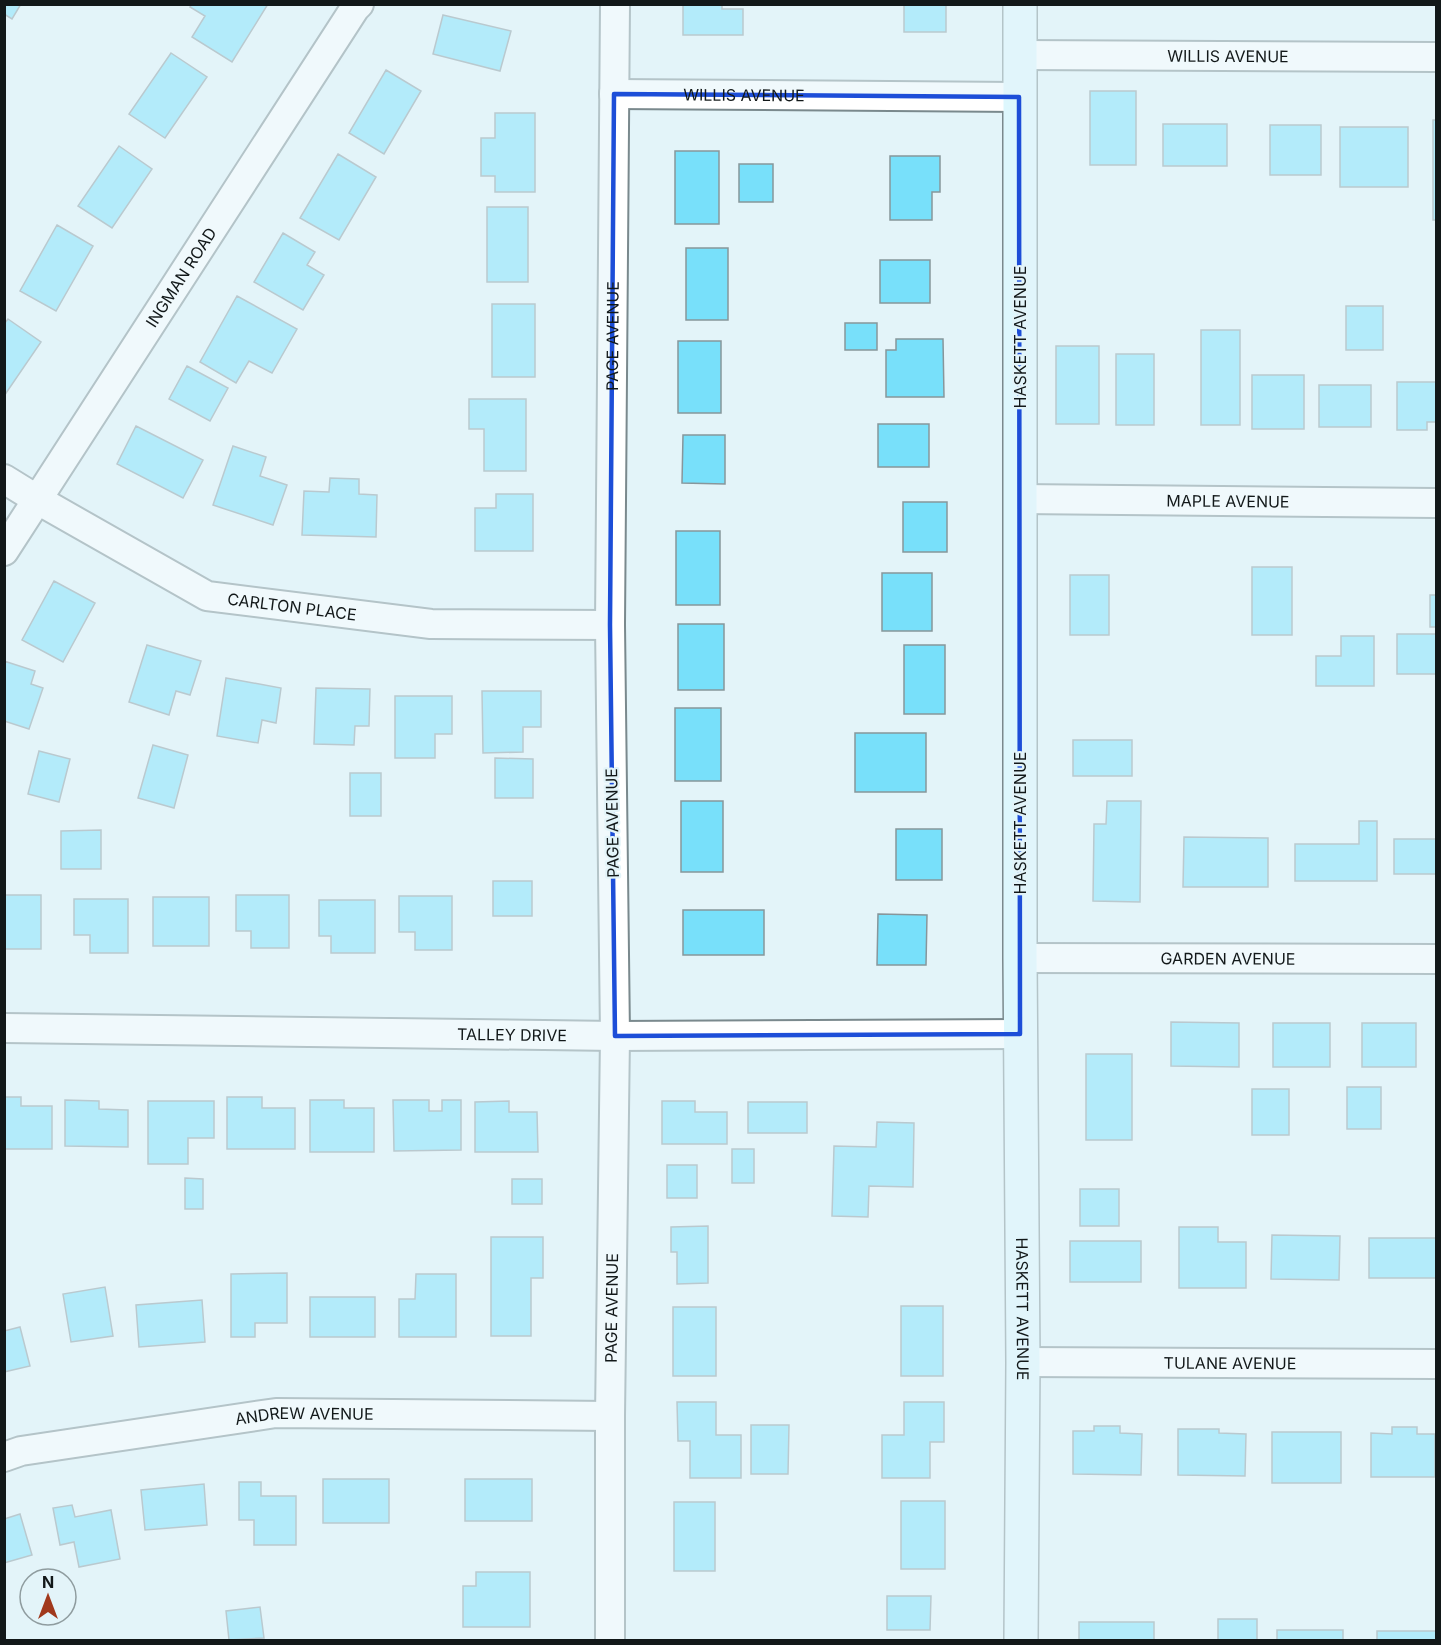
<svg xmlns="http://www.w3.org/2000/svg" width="1441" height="1645" font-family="Inter,sans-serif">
  <rect width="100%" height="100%" fill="#e3f4f9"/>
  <path fill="#78e0fa" stroke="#87969b" stroke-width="1.5" d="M4 4H21L12 19 4 14Z
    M192 4H268L232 62 192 37 205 16 190 7Z
    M683 4H722V9H743V35H683Z
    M904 4H946V32H904Z
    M443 15 511 31 500 71 433 54Z
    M171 53 207 77 165 138 129 114Z
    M386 70 421 91 384 154 349 133Z
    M1090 91H1136V165H1090Z
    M495 113H535V192H495V176H481V138H495Z
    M1433 120H1436V220H1433Z
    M1163 124H1227V166H1163Z
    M1270 125H1321V175H1270Z
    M1340 127H1408V187H1340Z
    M119 146 152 169 112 228 78 206Z
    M675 151H719V224H675Z
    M338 154 376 177 339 240 300 218Z
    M890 156H940V192H932V220H890Z
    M739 164H773V202H739Z
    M487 207H528V282H487Z
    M57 225 93 246 56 311 20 291Z
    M283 233 315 252 307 265 324 275 303 310 254 282Z
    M686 248H728V320H686Z
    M880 260H930V303H880Z
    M237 296 297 329 272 373 249 361 236 383 200 362Z
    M492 304H535V377H492Z
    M1346 306H1383V350H1346Z
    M8 319 41 342 4 396V324Z
    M845 323H877V350H845Z
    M1201 330H1240V425H1201Z
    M896 339H943L944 397H886V350H896Z
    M678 341H721V413H678Z
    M1056 346H1099V424H1056Z
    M1116 354H1154V425H1116Z
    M187 366 228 388 210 421 169 399Z
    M1252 375H1304V429H1252Z
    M1397 382H1436V422H1427V430H1397Z
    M1319 385H1371V427H1319Z
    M469 399H526V471H484V429H469Z
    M878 424H929V467H878Z
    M136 426 203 460 183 498 117 464Z
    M683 435H725V484L682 483Z
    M233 446 266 457 260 476 287 485 273 525 213 505Z
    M330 478 359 479V494L377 495 376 537 302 535 304 491 329 492Z
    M496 494H533V551H475V508H496Z
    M903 502H947V552H903Z
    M676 531H720V605H676Z
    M1252 567H1292V635H1252Z
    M882 573H932V631H882Z
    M1070 575H1109V635H1070Z
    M54 581 95 603 63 662 22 640Z
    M1430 595H1436V627H1430Z
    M678 624H724V690H678Z
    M1397 634H1436V674H1397Z
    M1341 636H1374V686H1316V656H1341Z
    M147 645 201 661 190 695 176 691 169 715 129 702Z
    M904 645H945V714H904Z
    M4 661 35 671 31 684 43 688 29 729 4 721Z
    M226 678 281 688 276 723 262 720 258 743 217 736Z
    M316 688 370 689 369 726H355L354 745 314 744Z
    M482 691H541V727H523V752L483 753Z
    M395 696H452V734H435V758H395Z
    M675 708H721V781H675Z
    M855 733H926V792H855Z
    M1073 740H1132V776H1073Z
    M153 745 188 755 174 808 138 798Z
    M39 751 70 759 59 802 28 794Z
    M495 758 533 759V798H495Z
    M350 773H381V816H350Z
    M681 801H723V872H681Z
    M1107 801H1141L1140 902 1093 901 1094 824H1106Z
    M1359 821H1377V881H1295V844H1359Z
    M896 829H942V880H896Z
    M101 830V869H61V831Z
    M1184 837 1268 838V887H1183Z
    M1394 839H1436V874H1394Z
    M493 881H532V916H493Z
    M4 895H41V949H4Z
    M236 895H289V948H251V931H236Z
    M399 896H452V950H415V932H399Z
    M153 897H209V946H153Z
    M74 899H128V953H90V935H74Z
    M319 900H375V953H331V936H319Z
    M683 910H764V955H683Z
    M878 914 927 915 926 965H877Z
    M1171 1022 1239 1023V1067L1171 1066Z
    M1273 1023H1330V1067H1273Z
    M1362 1023H1416V1067H1362Z
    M1086 1054H1132V1140H1086Z
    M1347 1087H1381V1129H1347Z
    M1252 1089H1289V1135H1252Z
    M4 1097H21V1106H52V1149H4Z
    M227 1097H262V1108H295V1149H227Z
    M65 1100 99 1101V1109L128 1110V1147L65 1146Z
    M310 1100H344V1108H374V1152H310Z
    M393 1100H429V1111H442V1100H461V1150L394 1151Z
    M148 1101H214V1138H188V1164H148Z
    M509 1101V1112H537L538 1152H475V1102Z
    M662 1101H695V1112H727V1144H662Z
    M748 1102H807V1133H748Z
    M877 1122 914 1123 913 1187 869 1186 868 1217 832 1216 834 1146 876 1147Z
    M732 1149H754V1183H732Z
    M667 1165H697V1198H667Z
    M185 1178 203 1179V1209H185Z
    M512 1179H542V1204H512Z
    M1080 1189H1119V1226H1080Z
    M708 1226V1283L677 1284V1252H671V1227Z
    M1179 1227H1218V1242H1246V1288H1179Z
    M1272 1235 1340 1236 1339 1280 1271 1279Z
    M491 1237H543V1278H531V1336H491Z
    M1369 1238H1436V1278H1369Z
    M1070 1241H1141V1282H1070Z
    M287 1273V1323H255V1337H231V1274Z
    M416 1274H456V1337H399V1299H415Z
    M105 1287 113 1336 71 1342 63 1294Z
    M310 1297H375V1337H310Z
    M202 1300 205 1342 139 1347 136 1305Z
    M901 1306H943V1376H901Z
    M673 1307H716V1376H673Z
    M20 1327 30 1366 4 1372V1331Z
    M677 1402H716V1435H741V1478H690V1441H678Z
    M904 1402H944V1442H930V1478H882V1435H904Z
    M751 1425H789L788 1474H751Z
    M1094 1426H1120V1433L1142 1434 1141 1475 1073 1474V1431H1094Z
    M1392 1427H1417V1434H1435V1477H1371V1433L1392 1434Z
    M1178 1429H1219V1433L1246 1434 1245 1476 1178 1475Z
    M1272 1432H1341V1483H1272Z
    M323 1479H389V1523H323Z
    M465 1479H532V1521H465Z
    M239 1482H261V1496H296V1545H254V1520H239Z
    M204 1484 207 1525 145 1530 141 1490Z
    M901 1501H945V1569H901Z
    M674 1502H715V1571H674Z
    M72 1505 75 1517 111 1510 120 1559 79 1567 74 1542 60 1545 53 1508Z
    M20 1514 32 1555 4 1563V1519Z
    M476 1572H530V1627H463V1586H476Z
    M887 1596H931L930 1630H887Z
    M260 1607 264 1638 229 1640 226 1611Z
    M1218 1619H1257V1640H1218Z
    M1079 1622H1154V1640H1079Z
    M1277 1630H1343V1640H1277Z
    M1377 1631H1436V1640H1377Z"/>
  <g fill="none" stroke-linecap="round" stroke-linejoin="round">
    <defs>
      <g id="street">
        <path id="s1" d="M1020 55 1436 57"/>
        <path id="s2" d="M614 94 1019 97"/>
        <path id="s3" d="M4 479 38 500 207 596 431 624 610 625"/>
        <path id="s4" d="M1020 499 1436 503"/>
        <path id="s5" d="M4 551 355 8 359 4"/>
        <path id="s6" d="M1020 958 1436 959"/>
        <path id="s7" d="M4 1028 615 1036 1020 1034"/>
        <path id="s8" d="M1023 1362 1436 1364"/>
        <path id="s9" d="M4 1457 21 1451 276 1413 610 1416"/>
        <path id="s10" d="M610 1640V1416L615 1036 610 625 615 4"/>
      </g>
      <g id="secondary">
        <path id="s11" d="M1020 4V958L1023 1362 1021 1640"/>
      </g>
    </defs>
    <use href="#street" stroke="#7a898d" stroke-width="32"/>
    <use href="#secondary" stroke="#7a898d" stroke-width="36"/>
    <use href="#street" stroke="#fff" stroke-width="28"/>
    <use href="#secondary" stroke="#ddf7fd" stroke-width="33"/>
  </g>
  <path d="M0 0H1441V1645H0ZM614 94 1019 97 1020 1034 615 1036 610 625Z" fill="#e3f4f9" fill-opacity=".55" fill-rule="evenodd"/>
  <path fill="none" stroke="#1d4ed8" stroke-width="4.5" stroke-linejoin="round" d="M614 94 1019 97 1020 1034 615 1036 610 625Z"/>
  <g text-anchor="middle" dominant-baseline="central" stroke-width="4.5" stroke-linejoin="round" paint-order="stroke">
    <g font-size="16" fill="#121819" stroke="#e3f4f9">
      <text stroke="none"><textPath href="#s1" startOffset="208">WILLIS AVENUE</textPath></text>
      <text stroke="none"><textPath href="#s2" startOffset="130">WILLIS AVENUE</textPath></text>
      <text stroke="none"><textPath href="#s5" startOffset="326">INGMAN ROAD</textPath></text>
      <text stroke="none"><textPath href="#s10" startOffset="1304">PAGE AVENUE</textPath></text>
      <text transform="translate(1020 337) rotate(-90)">HASKETT AVENUE</text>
      <text stroke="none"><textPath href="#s4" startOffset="208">MAPLE AVENUE</textPath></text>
      <text stroke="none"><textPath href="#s3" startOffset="320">CARLTON PLACE</textPath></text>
      <text transform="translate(612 823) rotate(-91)">PAGE AVENUE</text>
      <text transform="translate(1020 823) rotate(-90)">HASKETT AVENUE</text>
      <text stroke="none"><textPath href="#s6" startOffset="208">GARDEN AVENUE</textPath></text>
      <text stroke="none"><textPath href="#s7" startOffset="508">TALLEY DRIVE</textPath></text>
      <text stroke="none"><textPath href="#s10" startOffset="332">PAGE AVENUE</textPath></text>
      <text stroke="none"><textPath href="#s11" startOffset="1305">HASKETT AVENUE</textPath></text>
      <text stroke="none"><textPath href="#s8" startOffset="207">TULANE AVENUE</textPath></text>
      <text stroke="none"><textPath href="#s9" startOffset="304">ANDREW AVENUE</textPath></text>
    </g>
  </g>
  <rect width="1441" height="1645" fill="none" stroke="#121819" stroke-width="12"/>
  <g transform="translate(48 1597)"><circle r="28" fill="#e3f4f9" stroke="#8f9c9f" stroke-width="1.5"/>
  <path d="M0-4.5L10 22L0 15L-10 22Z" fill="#a1391c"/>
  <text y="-9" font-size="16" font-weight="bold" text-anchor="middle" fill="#121819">N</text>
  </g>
</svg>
